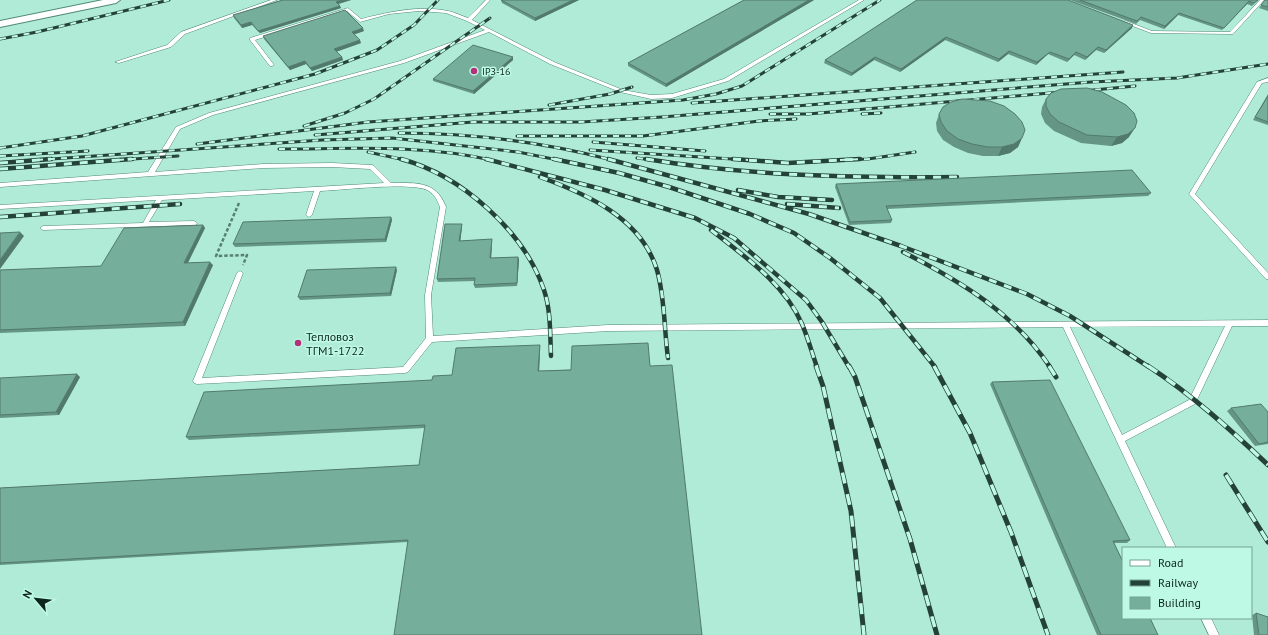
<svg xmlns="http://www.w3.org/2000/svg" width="1268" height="635" font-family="'PT Sans',sans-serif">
  <rect width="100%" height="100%" fill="#b0ebd7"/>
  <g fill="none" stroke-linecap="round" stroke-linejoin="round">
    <defs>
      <path id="service" d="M271 0H277L185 34 171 47 119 63 115 62 167 45 181 32Z
        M486 0H490L472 20 554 62 623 90 651 95 672 94 724 79 859 0H864L728 81 672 98 651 99 620 92 550 64 489 32 404 63 213 115 180 129 155 172 263 164 332 163 372 165 374 166 391 183C415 183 436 180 446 207L431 295 433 336 608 325 1268 320V326H1232L1195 404 1125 441 1176 548H1167L1063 327 608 331 432 342 408 372 405 373 197 384 194 383 193 381 237 273 240 271 243 273 202 378 403 367 426 338 425 295 440 207C437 200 435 194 427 190 410 182 342 190 320 191L312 215 309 217 306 215 314 191 162 200 149 222 194 221 197 223 196 225 43 230 40 228 43 226 143 223 156 200 0 209V205L384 183 370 169 332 167 263 168 0 187V183L148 172 176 127 209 113 400 61 485 30 467 21 446 13 419 11 389 14 360 22 347 11 255 40 274 65 272 66H270L250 40V38L348 8 361 19C389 12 419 5 448 11 454 12 462 16 468 18ZM1225 326 1189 400 1122 435 1070 327Z
        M1260 0H1264L1233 34H1231L1151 33 1122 22 1126 21 1152 31 1230 32Z
        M1268 78V82L1262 83 1195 194 1268 273V279H1266L1189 194 1257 82Z
        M1201 618H1211L1219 635H1209Z"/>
      <path id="minor" d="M103 0H120L116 3 0 27V21Z"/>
    </defs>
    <use href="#service" stroke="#518977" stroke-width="1"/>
    <use href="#minor" stroke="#518977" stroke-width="2"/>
    <path stroke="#588072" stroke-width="2.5" stroke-dasharray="3.5 2" stroke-linecap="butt" d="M239 203 216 256 247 255 243 265"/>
    <use href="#service" fill="#fff" fill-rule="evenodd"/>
    <use href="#minor" fill="#fff" fill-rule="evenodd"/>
    <defs>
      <path id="rail-far2" d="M0 39 37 32 169 0
        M1083 91 1135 86
        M692 103 1123 72
        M549 105 610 94 632 87
        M770 114H808L1061 92
        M862 114 881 113
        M304 126 345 113 374 99 490 18
        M399 133C470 133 543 142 612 160
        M315 135 473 122H581L662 117 1091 82 1177 78 1268 64
        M517 136H643L759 121 796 119
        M593 142 705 151
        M197 144 368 122 683 100 716 94 742 86 880 0
        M0 148 82 136 315 74 377 50 414 25 438 0
        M279 149C350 149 421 144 491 160
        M590 150 748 160
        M368 152 405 160
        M0 156 88 151
        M637 158 652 160
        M37 160 322 140 392 138 518 152 558 160
        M118 160 178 156
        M840 160 868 159 915 152"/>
      <path id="rail-far1" d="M401 159C461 175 524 231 544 290 551 311 550 334 551 356
        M486 159 605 190 695 218 734 238 806 300 822 322 849 367
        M554 159 619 173 669 187 750 214 794 233 830 258 880 298 935 367
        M608 159 809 214 901 246 1027 294 1070 316 1149 367
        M646 159C749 176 853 178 957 177
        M733 159 788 163 860 159
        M0 163 51 159
        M0 169 132 159
        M540 177C587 194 641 218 657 270 665 298 664 329 668 358
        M738 190 778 197 832 200
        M787 204 839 208
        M0 217 180 204
        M711 230C744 256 785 284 802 324 808 338 812 353 817 367
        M903 252C960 281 1014 313 1050 367"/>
      <path id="rail" d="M816 366 823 386 851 511 864 635
        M849 366 855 377 910 539 937 635
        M934 366 970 433 1011 532 1048 635
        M1049 366 1056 377
        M1148 366C1192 395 1230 429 1268 465
        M1226 475 1268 542"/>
    </defs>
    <use href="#rail-far2" stroke="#254239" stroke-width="3"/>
    <use href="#rail-far1" stroke="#254239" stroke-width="4.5"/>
    <use href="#rail" stroke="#254239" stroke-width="5"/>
    <use href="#rail-far2" stroke="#bdf9e4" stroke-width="2" stroke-dasharray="6" stroke-linecap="butt"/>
    <use href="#rail-far1" stroke="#bdf9e4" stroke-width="3" stroke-dasharray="8" stroke-linecap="butt"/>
    <use href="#rail" stroke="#bdf9e4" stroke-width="3.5" stroke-dasharray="11" stroke-linecap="butt"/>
  </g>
  <path fill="#659685" d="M283 0H351L339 4 341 8 260 33 252 25 242 28 234 18 233 15Z
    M501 0H579L535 21 502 3Z
    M744 0H814L666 87 628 66V63Z
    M917 0 1132 28 1104 53 1096 50 1085 60 1074 55 1067 62 1048 54 1036 65 1008 54 998 62 945 40 900 72 874 60 851 76 824 63 825 60Z
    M1070 0H1258L1252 6 1247 4 1222 30 1178 15 1164 29 1140 20 1136 24Z
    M1265 0H1268V11L1259 8Z
    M364 31 354 34 361 43 336 52 342 57 343 60 312 71 306 64 290 70 264 39 263 36Z
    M513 57V60L474 94 433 81V79Z
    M1268 94V125L1253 120Z
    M1046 99 1129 137 1122 143 1111 146 1081 143 1054 131 1045 123 1041 114 1042 107Z
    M939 114 1022 138 1018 147 1010 153 998 156H983L968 153 954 147 943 140 937 131 936 123Z
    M836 184 1151 193 1148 196 887 209 892 220 891 223 849 225 835 187Z
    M391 217 392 220 386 242 235 247 233 244Z
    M203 225 205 228 188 263 213 265 185 326 0 333V270L101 266Z
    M462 227 460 241 492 239V242L491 258 518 257 519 260 517 286 475 288 474 285 475 281 438 282 437 279Z
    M397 270 391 296 300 300 298 297Z
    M540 345V348L539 371 650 366 408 542 0 565V488L419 465 425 428 189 440 186 437 452 375Z
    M80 377 59 415 0 418V378Z
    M992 382 1130 540 1127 543H1114L1158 635H1097L990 384Z
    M1231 408 1268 412V444L1255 446 1227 411Z
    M1256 613 1268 635H1254L1252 615Z"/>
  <path fill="#527a6c" d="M342 0H351L337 4 336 2Z
    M573 0H579L535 21V18Z
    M809 0H814L666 87V84Z
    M1249 1 1247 4 1222 30 1224 28Z
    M340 6 341 8 260 33 258 31Z
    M1179 13 1178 15 1164 29 1165 26Z
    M251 22 252 25 242 28 241 25Z
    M1133 25 1132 28 1104 53 1106 50Z
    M363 28 364 31 353 35 352 32Z
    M946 37 945 40 900 72 901 69Z
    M360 40 361 43 335 52 334 49Z
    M1098 47 1096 50 1085 60 1087 57Z
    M1009 51 1008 54 998 62 999 59Z
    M1050 52 1048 54 1036 65 1037 62Z
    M1076 52 1074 55 1067 62 1069 59Z
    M342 57 343 60 312 71 310 68Z
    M513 57V60L474 94 473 91Z
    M875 57 874 60 851 76 852 73Z
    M305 61 306 64 290 70 288 67Z
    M1135 128 1129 137 1122 143 1111 146 1117 137Z
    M1022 138 1018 147 1010 153 998 156 1002 147Z
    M391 217 392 220 386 242 385 239Z
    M462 224V227L460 244 459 241Z
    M203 225 205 228 186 266 184 263Z
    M20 232 24 236 0 269V260Z
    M492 239V242L491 261 490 258Z
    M518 257 519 260 517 286V283Z
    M210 262 213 265 185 326 183 322Z
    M396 267 397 270 391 296 390 293Z
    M540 345V348L539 374 538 371Z
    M77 374 80 377 59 415 56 412Z"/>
  <path fill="#75ae9b" stroke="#527a6c" d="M283 0H342L336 2 340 6 258 31 251 22 241 25 233 15Z
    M501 0H573L535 18Z
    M744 0H809L666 84 628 63Z
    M917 0H1068L1133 25 1106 50 1098 47 1087 57 1076 52 1069 59 1050 52 1037 62 1009 51 999 59 946 37 901 69 875 57 852 73 825 60Z
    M1080 0H1258L1254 3 1249 1 1224 28 1179 13 1165 26 1141 17 1137 21Z
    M1265 0H1268V7L1261 5Z
    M345 10 363 28 352 32 360 40 334 49 342 57 310 68 305 61 288 67 263 36Z
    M473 45 513 57 473 91 433 79Z
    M1087 88 1102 92 1126 105 1134 113 1137 121 1135 128 1128 134 1117 137 1087 135 1059 122 1050 114 1046 106V99L1051 93 1061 89Z
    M1268 96V122L1255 117Z
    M962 99 990 101 1004 106 1015 114 1022 122 1025 130 1022 138 1014 144 1002 147H988L972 144 958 139 947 131 941 122 939 114 943 107 951 102Z
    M1132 170 1151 193 886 206 892 220 850 222 836 184Z
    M391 217 385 239 233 244 243 222Z
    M445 224H462L459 241 492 239 490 258 518 257 517 283 474 285 475 278 437 279Z
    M203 225 184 263 210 262 183 322 0 330V270L101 266 124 228Z
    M20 232 0 260V233Z
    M396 267 390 293 298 297 307 270Z
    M648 343 650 366 672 365 702 635H394L408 540 0 563V488L419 465 425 425 186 437 204 392 432 380 433 376 452 375 456 348 540 345 538 371 571 370 572 346Z
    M77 374 56 412 0 415V378Z
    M1050 380 1130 540 1113 541 1123 562V618H1150L1158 635H1101L992 382Z
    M1261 404 1268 412V442L1259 444 1231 408Z
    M1256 613 1268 617V635H1259Z"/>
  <g fill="#b43179" stroke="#bdf9e4" stroke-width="1.5">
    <circle cx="474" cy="71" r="4"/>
    <circle cx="298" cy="343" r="4"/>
  </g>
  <g text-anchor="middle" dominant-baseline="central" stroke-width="3" stroke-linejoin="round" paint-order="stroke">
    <g font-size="10" fill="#0d251d" stroke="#bdf9e4" text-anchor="start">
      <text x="482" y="71">ІРЗ-16</text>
    </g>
    <g font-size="12" fill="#0d251d" stroke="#bdf9e4" text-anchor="start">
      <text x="306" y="336">Тепловоз<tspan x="306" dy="14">ТГМ1-1722</tspan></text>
    </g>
  </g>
  <rect x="1122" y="547" width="130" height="72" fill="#bdf9e4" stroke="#77a494"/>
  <rect x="1130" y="560" width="20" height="6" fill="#ffffff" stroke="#77a494"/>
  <text x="1158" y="567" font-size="12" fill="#0d251d">Road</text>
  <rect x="1130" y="580" width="20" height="6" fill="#254239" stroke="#77a494"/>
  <text x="1158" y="587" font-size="12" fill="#0d251d">Railway</text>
  <rect x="1130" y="597" width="20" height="12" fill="#75ae9b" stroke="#77a494"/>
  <text x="1158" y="607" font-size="12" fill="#0d251d">Building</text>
  <g transform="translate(36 599) rotate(298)" stroke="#bdf9e4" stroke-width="3" paint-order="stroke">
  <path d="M0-3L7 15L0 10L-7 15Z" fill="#0d251d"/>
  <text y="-6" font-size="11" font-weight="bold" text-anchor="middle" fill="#0d251d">N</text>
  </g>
</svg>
